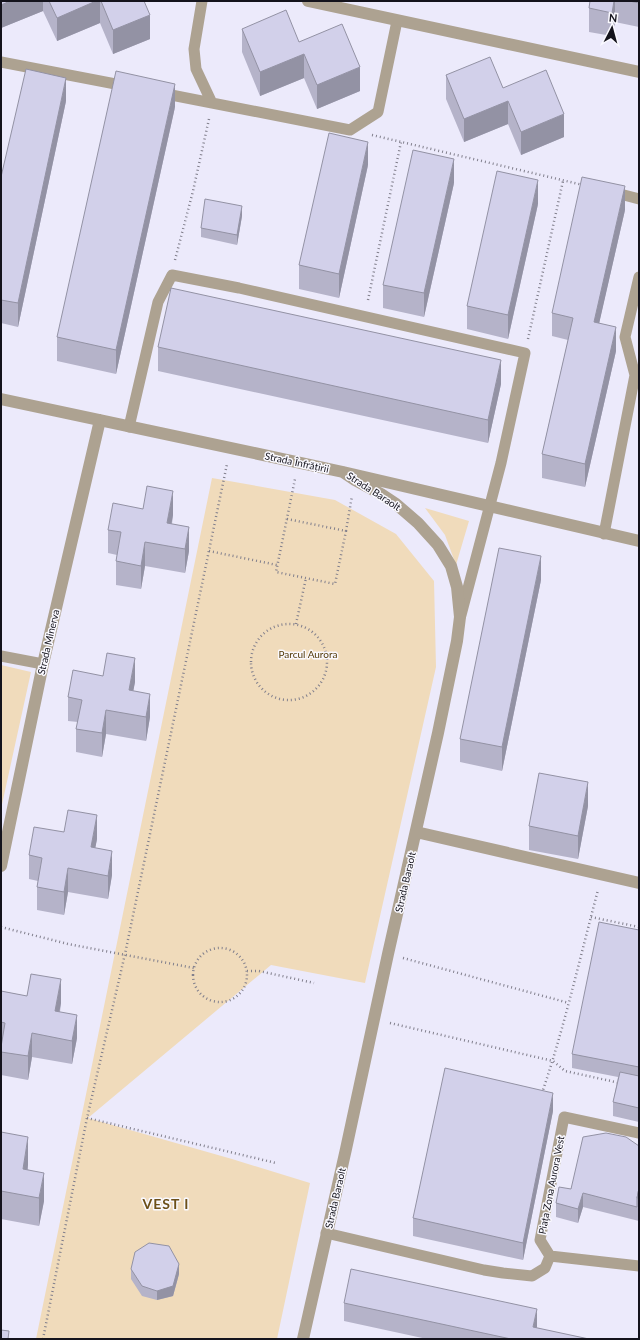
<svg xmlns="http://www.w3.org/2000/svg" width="640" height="1340" font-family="Lato,sans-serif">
  <rect width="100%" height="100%" fill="#eceafb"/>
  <path fill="#f0dbbb" d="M212 478 335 500 396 534 434 581 436 667 365 983 271 965 88 1118 232 1159 310 1183 277 1339H36Z
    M425 508 469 521 456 565 445 535Z
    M1 665 31 672 1 809Z"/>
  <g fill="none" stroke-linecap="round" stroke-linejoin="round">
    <path stroke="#817f8c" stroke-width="2.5" stroke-dasharray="1 3" stroke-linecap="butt" d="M372 135 583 185
      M175 260 193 191 209 119
      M368 300 401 142
      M528 339 563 181
      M287 519 346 531 335 584 276 572 295 479
      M346 531 352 496
      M209 551 277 565
      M296 624 306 578
      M251 662a38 38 0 1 1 76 0a38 38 0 1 1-76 0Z
      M591 917 639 927
      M1 927 68 944 194 968
      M193 975a27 27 0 1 1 54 0a27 27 0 1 1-54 0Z
      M403 958 569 1003
      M247 971H259L314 983
      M390 1023 553 1061 565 1071 620 1083
      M545 1093 543 1090C565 1025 580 957 598 890
      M87 1118 276 1163
      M43 1339 87 1118 125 954 227 464"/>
    <path stroke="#ada291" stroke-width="11" d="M202 1 194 49 196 69 212 103
      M1 62 126 86
      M161 93 350 130 378 112 397 21
      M620 194 639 199
      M129 427 158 302 172 275 239 288 525 353 501 463 461 615
      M604 534 635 375 625 337 639 277
      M1 656 43 664
      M326 1233 484 1270 503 1273 532 1276 545 1268 550 1256 540 1240 564 1117 639 1133
      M550 1256 639 1266"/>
    <path stroke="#ada291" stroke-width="12" d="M308 1 639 72
      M1 399 343 472 639 541
      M416 832 639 883
      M1 866 43 664 100 420
      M303 1339 346 1149 388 954 438 733 457 641 460 617 457 587 451 566 438 545 418 523 396 504 381 494 355 480 343 472"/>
  </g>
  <path fill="#b5b3c9" d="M1 1H144L150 39 113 54 100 23 57 41 43 11 1 28Z
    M590 1H639V27L615 22 612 36 589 32V8Z
    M242 29 299 42 360 91 317 109 304 78 260 96 242 52Z
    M446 75 503 88 564 137 521 155 508 124 464 142 446 99Z
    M66 101 18 327 1 323V177Z
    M175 107 116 374 57 361V337Z
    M368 165 339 298 299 289V265Z
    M454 183 424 317 383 308V285Z
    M538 204 508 339 467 329V306Z
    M625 210 599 323 616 351 585 487 542 478V454L568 340 552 336V313Z
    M242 216 237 245 201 237V228Z
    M158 347 501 384 488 443 158 371Z
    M173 515 172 524 189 551 185 573 145 566 141 589 116 585V561L117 555 108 553V530Z
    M541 580 502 771 460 762V739Z
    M135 682 133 691 150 717 146 741 106 734 102 757 76 752V729L78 722 68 721V697Z
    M588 806 578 859 529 850V826Z
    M97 839 95 848 112 875 108 899 68 892 64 915 37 910V887L38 881 29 879V855Z
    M639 930V1122L613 1116V1102L618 1077 572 1068V1054Z
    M1 991 61 1003 60 1012 77 1038 72 1064 32 1057 28 1080 1 1075Z
    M553 1111 523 1260 413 1236V1218Z
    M1 1132 28 1165V1169L44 1201 39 1226 1 1219Z
    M639 1146V1221L583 1207 578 1223 556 1217V1203L571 1189Z
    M131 1269 179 1274 173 1296 157 1300 142 1296 131 1279Z
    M344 1303 537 1327 536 1328 589 1339H427L344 1321Z"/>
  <path fill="#9392a4" d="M10 1H43V11L1 28V5Z
    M96 1H100V23L57 41V18Z
    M614 1H615V22L612 36V13Z
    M150 15V39L113 54V30Z
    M304 54V78L260 96V72Z
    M360 67V91L317 109V85Z
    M66 78V101L18 327V303Z
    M175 84V107L116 374V350Z
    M508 101V124L464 142V119Z
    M564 114V137L521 155V132Z
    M368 142V165L339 298V274Z
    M454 159V183L424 317V293Z
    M538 180V204L508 339V315Z
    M625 186V210L594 346V322Z
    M242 206V216L237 245V235Z
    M616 327V351L585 487V464Z
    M501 360V384L488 443V420Z
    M173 491V515L167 547V523Z
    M189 527V551L185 573V549Z
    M145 542V566L141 589V566Z
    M541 556V580L502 771V747Z
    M135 658V682L129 714V690Z
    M150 694V717L146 741V717Z
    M106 710V734L102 757V733Z
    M588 782V806L578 859V836Z
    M97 815V839L91 871V847Z
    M112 851V875L108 899V876Z
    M68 868V892L64 915V892Z
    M61 979V1003L55 1034V1011Z
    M77 1015V1038L72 1064V1041Z
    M32 1033V1057L28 1080V1056Z
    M553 1093V1111L523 1260V1243Z
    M28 1137V1165L23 1195V1169Z
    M44 1173V1201L39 1226V1198Z
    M583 1193V1207L578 1223V1209Z
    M179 1264V1274L173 1296 157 1300V1291Z
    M537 1309V1327L534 1339 533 1327Z"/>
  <path fill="#d2d0ea" stroke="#9392a4" d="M1 1H10L1 5Z
    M49 1H96L57 18Z
    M101 1H144L150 15 113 30Z
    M590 1H614L612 13 589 8Z
    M629 1H639V3Z
    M286 10 299 42 342 24 360 67 317 85 304 54 260 72 242 29Z
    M490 57 503 88 546 70 564 114 521 132 508 101 464 119 446 75Z
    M26 69 66 78 18 303 1 300V177Z
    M116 71 175 84 116 350 57 337Z
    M329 133 368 142 339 274 299 265Z
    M413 150 454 159 424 293 383 285Z
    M497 171 538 180 508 315 467 306Z
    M582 177 625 186 594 322 616 327 585 464 542 454 573 318 552 313Z
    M205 199 242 206 237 235 201 228Z
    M171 288 501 360 488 420 158 347Z
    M147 486 173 491 167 523 189 527 185 549 145 542 141 566 116 561 121 532 108 530 113 503 143 509Z
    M499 548 541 556 502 747 460 739Z
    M107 653 135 658 129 690 150 694 146 717 106 710 102 733 76 729 82 700 68 697 73 670 103 676Z
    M539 773 588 782 578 836 529 826Z
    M68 810 97 815 91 847 112 851 108 876 68 868 64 892 37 887 42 858 29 855 34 827 64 832Z
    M599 922 639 930V1067L572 1054Z
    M31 974 61 979 55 1011 77 1015 72 1041 32 1033 28 1056 1 1052V1047L5 1023 1 1022V991L27 996Z
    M445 1068 553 1093 523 1243 413 1218Z
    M620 1072 639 1076V1108L613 1102Z
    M1 1132 28 1137 23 1169 44 1173 39 1198 1 1191Z
    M606 1133 626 1137 639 1146V1188L637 1198V1207L583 1193 578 1209 556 1203 559 1187 571 1189 583 1137Z
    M639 1188V1198H637Z
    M149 1243 169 1246 179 1264 173 1286 157 1291 142 1286 131 1269 135 1252Z
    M351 1269 537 1309 533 1327 589 1339H511L344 1303Z
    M1 1330 9 1331 8 1339H1Z"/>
  <g text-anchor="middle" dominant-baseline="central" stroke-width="3" stroke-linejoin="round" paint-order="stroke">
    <g font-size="10" fill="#14131c" stroke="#faf9ff">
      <text transform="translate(297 462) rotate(12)">Strada Înfrățirii</text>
      <text transform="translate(374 491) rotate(33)">Strada Baraolt</text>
      <text transform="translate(48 642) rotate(-77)">Strada Minerva</text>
      <text transform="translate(405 882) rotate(-77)">Strada Baraolt</text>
      <text transform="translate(551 1185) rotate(-79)">Piața Zona Aurora Vest</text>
      <text transform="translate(335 1198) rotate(-77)">Strada Baraolt</text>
    </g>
    <g font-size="10" fill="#523906" stroke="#faf9ff">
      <text x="308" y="654">Parcul Aurora</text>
    </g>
    <g font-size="14" font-weight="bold" letter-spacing="1" fill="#6c4f18" stroke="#faf9ff">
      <text x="166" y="1203">VEST I</text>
    </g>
  </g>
  <rect width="640" height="1340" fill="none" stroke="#14131c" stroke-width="4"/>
  <g transform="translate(612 28) rotate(6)" stroke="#faf9ff" stroke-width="3" paint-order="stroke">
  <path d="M0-3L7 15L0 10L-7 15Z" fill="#14131c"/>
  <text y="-6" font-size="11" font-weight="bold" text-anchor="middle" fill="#14131c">N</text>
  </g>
</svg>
